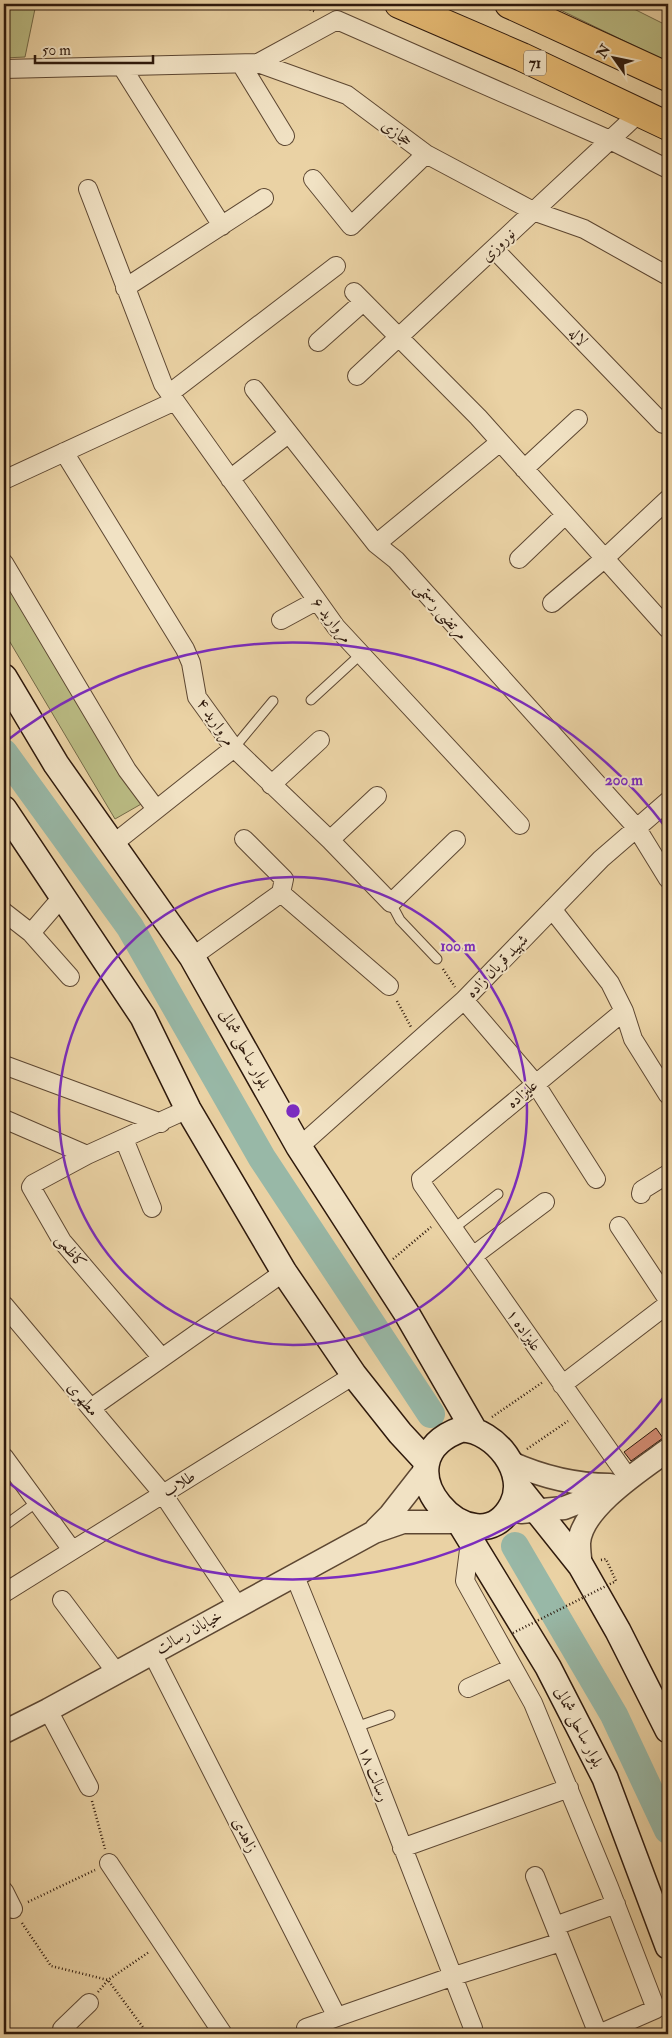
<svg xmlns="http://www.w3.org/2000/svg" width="672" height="2038" font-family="'IM FELL Double Pica',Amiri,serif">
  <rect width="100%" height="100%" fill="#ead2a4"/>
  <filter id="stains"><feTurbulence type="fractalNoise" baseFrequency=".004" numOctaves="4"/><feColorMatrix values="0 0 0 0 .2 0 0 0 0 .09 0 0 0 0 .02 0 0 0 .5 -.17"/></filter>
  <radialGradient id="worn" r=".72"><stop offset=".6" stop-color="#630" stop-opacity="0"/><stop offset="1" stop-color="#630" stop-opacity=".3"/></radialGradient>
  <path fill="#babb83" stroke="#746a48" d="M4 4H36L25 57 4 58Z
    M548 4H624L668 26V62Z
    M4 573 143 803 115 819 4 632Z"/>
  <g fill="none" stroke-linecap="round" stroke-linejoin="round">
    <path stroke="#98b8a7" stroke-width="28" d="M4 753 130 927 262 1158 431 1414
      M515 1546 614 1715 668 1830"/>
  </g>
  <path fill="#ce896f" stroke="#2e190c" d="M656 1428 663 1438 631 1461 624 1452Z"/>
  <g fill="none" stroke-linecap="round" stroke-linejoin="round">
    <defs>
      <path id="service" d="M311 700 360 655
        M234 748 273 701
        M391 903 400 920 437 959
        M453 1229 498 1194
        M4 1526 37 1502
        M356 1727 390 1715"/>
      <path id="minor" d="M258 63 347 95 426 154 533 211 584 229 668 276
        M241 64 285 136
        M122 67 222 226
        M4 69 258 63 337 20 610 140 668 169
        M313 179 351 226 426 154
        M88 189 163 384 336 627 520 825
        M494 249 663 424
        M125 288 264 198
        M354 292 478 417 668 629
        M318 342 363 302
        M357 376 639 113
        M254 389 376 544 396 560 636 827 668 879
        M170 393 336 266
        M64 452 185 649 191 663 197 697 234 748 330 840 391 903 456 840
        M524 469 578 419
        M230 479 288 434
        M4 480 175 401
        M376 544 500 442
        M519 559 565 515
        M4 563 127 770 156 809
        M552 603 604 559 668 499
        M281 620 316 601
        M271 785 320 740
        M244 839 284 879 281 893 389 986
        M330 840 377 796
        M113 844 234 748
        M552 909 610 983 624 1011 633 1039 668 1095
        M4 912 31 933 62 897
        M31 933 70 977
        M192 957 281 893
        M464 1000 535 1083 596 1179
        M624 1011 421 1179 422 1184 629 1479
        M4 1065 161 1123
        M4 1119 87 1155
        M124 1139 152 1208
        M299 1147 464 1000 601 859 668 801
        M641 1194 642 1190 668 1174
        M619 1226 668 1300
        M473 1256 545 1202
        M4 1305 163 1494 237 1605
        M162 1358 62 1241 31 1187 33 1184 87 1155 188 1109
        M562 1385 668 1304
        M91 1408 284 1272
        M4 1457 72 1550
        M470 1542 465 1581 533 1703 609 1887 656 2009 599 2034
        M294 1574 356 1727 473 2028
        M4 1593 354 1375
        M62 1600 116 1672
        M152 1653 337 2017
        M468 1688 512 1668
        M48 1710 89 1787
        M402 1848 569 1788
        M109 1863 223 2034
        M535 1876 598 2034
        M4 1891 13 1909
        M555 1926 616 1904
        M306 2028 451 1977 561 1942
        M66 2034 62 2029 89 2003"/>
      <path id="tertiary" d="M509 1462C542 1477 573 1485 610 1485
        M521 1512 564 1508 608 1491
        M376 1529 390 1515 426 1469
        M581 1566C580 1559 579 1551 579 1543 581 1508 642 1469 668 1450
        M4 1732 48 1710 374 1532 403 1522H455"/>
      <path id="secondary" d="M4 677 56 764 192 957 299 1147 407 1314 474 1430
        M4 809 143 1017 188 1109 284 1272 354 1375 400 1433 425 1460
        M462 1429C495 1430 529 1473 512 1505 476 1574 371 1461 462 1429Z
        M518 1487 581 1566 618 1631 668 1730
        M460 1523 548 1667 605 1778 668 1946"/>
      <path id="trunk" d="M399 4 522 57 668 126
        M509 4 668 77"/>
    </defs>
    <use href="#service" stroke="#5d4732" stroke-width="11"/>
    <use href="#minor" stroke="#5d4732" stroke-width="20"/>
    <use href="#tertiary" stroke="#5d4732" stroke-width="25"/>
    <use href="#secondary" stroke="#2e190c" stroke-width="28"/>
    <use href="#trunk" stroke="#2e190c" stroke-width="30"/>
    <path stroke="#2e190c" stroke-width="2.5" stroke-dasharray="1 2.5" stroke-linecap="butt" d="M297 4 316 12
      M443 969 455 987
      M397 1001 411 1027
      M393 1259 431 1227
      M492 1417 543 1382
      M527 1449 568 1421
      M601 1560 606 1559 616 1581
      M92 1801 105 1849
      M28 1902 95 1870
      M22 1923 51 1966 108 1980 148 2034
      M98 1992 108 1980 149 1952"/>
    <use href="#service" stroke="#f1e2c4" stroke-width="9"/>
    <use href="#minor" stroke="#f1e2c4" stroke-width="18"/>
    <use href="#tertiary" stroke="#f1e2c4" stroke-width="22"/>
    <use href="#secondary" stroke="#f1e2c4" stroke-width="25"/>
    <use href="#trunk" stroke="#e5b972" stroke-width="28"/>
    <path stroke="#2e190c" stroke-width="2.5" stroke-dasharray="1 2.5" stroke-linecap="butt" d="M513 1633 616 1581"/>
  </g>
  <g fill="none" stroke="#7b2cbf" stroke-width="2.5">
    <circle cx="293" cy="1111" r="234"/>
    <path d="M667 1393A468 468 0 0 1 5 1480M5 742A468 468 0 0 1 667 829"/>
  </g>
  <g text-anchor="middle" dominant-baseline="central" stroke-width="4" stroke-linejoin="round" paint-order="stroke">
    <rect fill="#f1e2c4" stroke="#685543" stroke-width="1" x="524" y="50.5" width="22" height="25" rx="4"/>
    <g font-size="15" font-weight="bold" fill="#2e190c">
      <text x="535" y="63">71</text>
    </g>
    <g font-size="16" fill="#2e190c" stroke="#f1e2c4">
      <text transform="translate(397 133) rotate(36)">حجازی</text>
      <text transform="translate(498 245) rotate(-44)">نوروزی</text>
      <text transform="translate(578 337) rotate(46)">لاله</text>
      <text transform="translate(441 611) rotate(48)">مرتضی رستمی</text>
      <text transform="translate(332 620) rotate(51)">مروارید ۶</text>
      <text transform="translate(216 722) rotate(55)">مروارید ۴</text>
      <text transform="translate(497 966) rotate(-46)">شهید قربان زاده</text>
      <text transform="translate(245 1049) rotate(61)">بلوار ساحلی شمالی</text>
      <text transform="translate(522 1094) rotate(-40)">علیزاده</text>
      <text transform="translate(71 1251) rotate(52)">کاظمی</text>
      <text transform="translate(524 1330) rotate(55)">علیزاده ۱</text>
      <text transform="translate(83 1399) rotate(50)">مطهری</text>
      <text transform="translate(179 1484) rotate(-32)">طلاب</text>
      <text transform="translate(189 1632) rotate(-29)">خیابان رسالت</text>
      <text transform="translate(579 1727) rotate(63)">بلوار ساحلی شمالی</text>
      <text transform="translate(374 1774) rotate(69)">رسالت ۱۸</text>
      <text transform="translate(245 1835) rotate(63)">زاهدی</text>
    </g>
  </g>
  <circle cx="293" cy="1111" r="8" fill="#7b2cbf" stroke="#f1e2c4" stroke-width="2.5"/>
  <g font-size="15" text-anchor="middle" font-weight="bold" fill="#7b2cbf" stroke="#f1e2c4" stroke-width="4" stroke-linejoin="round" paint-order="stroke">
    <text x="624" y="785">200 m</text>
    <text x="458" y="951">100 m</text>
  </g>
  <rect width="672" height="2038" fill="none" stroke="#ead2a4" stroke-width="20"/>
  <rect x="5" y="5" width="662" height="2028" fill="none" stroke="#2e190c" stroke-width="2.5"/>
  <rect x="10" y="10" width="652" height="2018" fill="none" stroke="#2e190c"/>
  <g transform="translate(614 58) rotate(303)" stroke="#f1e2c4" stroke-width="4" paint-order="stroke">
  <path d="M0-4L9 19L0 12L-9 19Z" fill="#2e190c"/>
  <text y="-8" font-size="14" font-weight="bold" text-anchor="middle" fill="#2e190c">N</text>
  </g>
  <path d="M35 55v8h118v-8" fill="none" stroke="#2e190c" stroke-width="2.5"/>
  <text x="42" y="55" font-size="15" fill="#2e190c" stroke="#f1e2c4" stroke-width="4" paint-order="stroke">50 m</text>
  <rect width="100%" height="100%" filter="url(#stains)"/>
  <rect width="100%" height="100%" fill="url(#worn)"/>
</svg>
